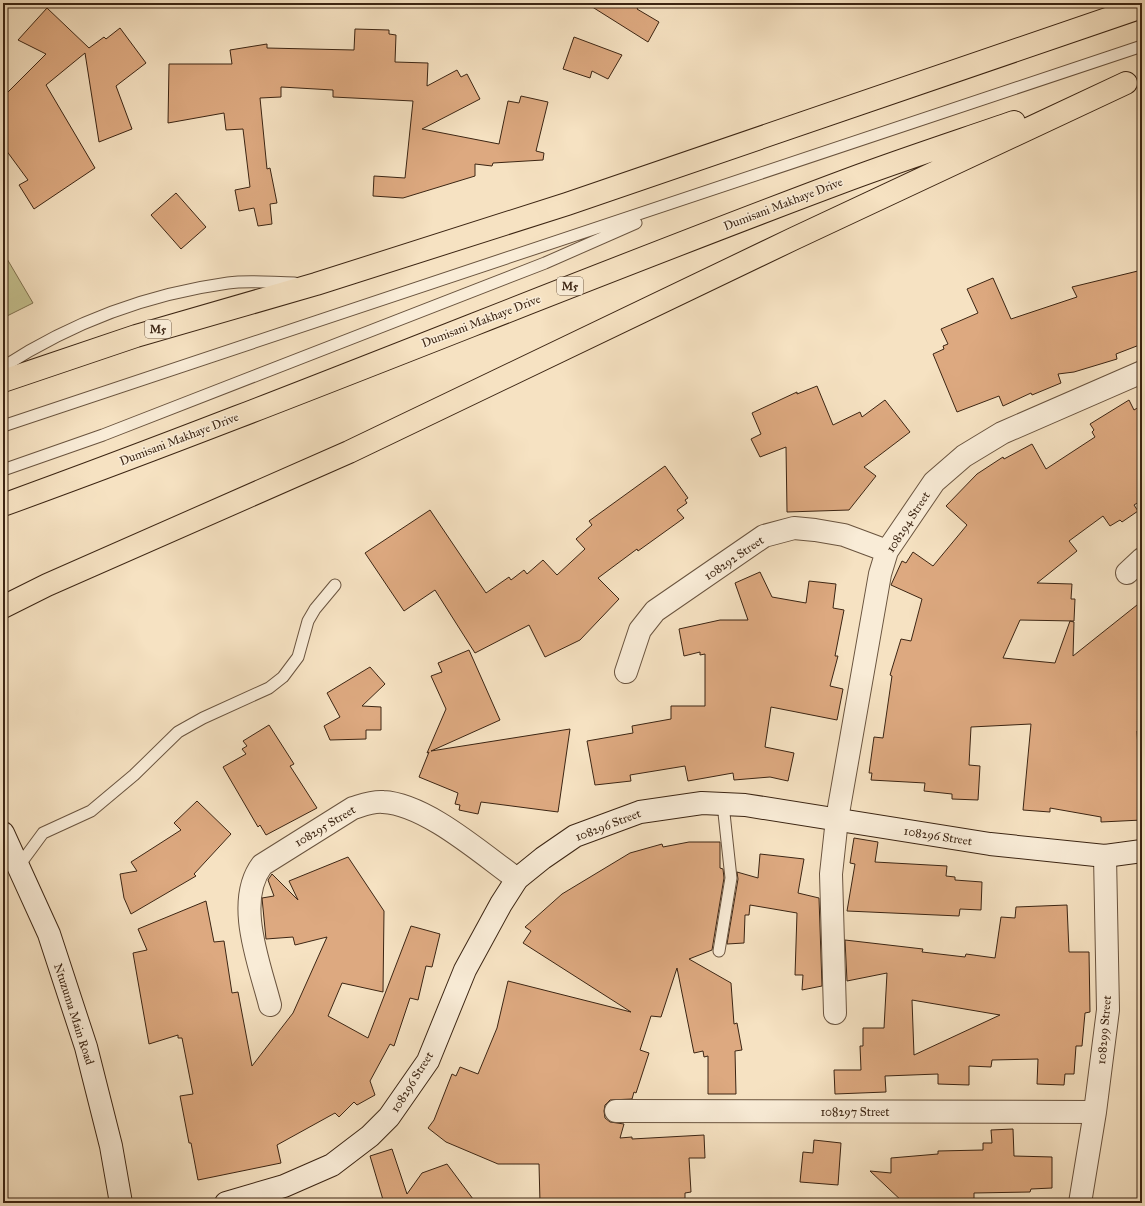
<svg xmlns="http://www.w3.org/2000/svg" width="1145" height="1206" font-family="'IM FELL Great Primer',serif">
  <rect width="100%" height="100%" fill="#f6e2c2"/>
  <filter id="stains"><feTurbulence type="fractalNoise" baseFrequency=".005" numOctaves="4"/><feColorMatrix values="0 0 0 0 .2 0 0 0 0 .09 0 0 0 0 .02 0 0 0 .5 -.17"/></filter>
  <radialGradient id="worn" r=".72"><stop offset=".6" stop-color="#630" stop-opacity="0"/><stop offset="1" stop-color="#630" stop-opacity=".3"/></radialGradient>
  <path fill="#c4c08e" stroke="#807250" d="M3 252 33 303 3 318Z"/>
  <path fill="#dda980" stroke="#3c2513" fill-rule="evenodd" d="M586 3H641L637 9 659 22 648 42Z
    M47 8 89 48 104 37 106 39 120 28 146 63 116 86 132 129 99 142 85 53 46 85 95 168 34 209 19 185 28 180 3 146V97L46 54 18 40Z
    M355 29 389 30V34L396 35 395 62 428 63 427 86 457 70 461 77 467 74 480 99 422 129 499 144 508 101 519 103 521 96 548 102 536 151 544 153 543 160 493 163 492 166 475 164V176L403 198 373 196 374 176 405 178 413 101 333 97V90L281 87V97L260 98 267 169 270 168 277 203 270 204 272 224 258 226 254 208 239 211 235 190 250 187 243 129 226 130 224 113 168 123 169 64H232L230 50 267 44V48L354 50Z
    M574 37 622 55 608 79 592 71 590 78 563 69Z
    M176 193 206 227 181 249 151 215Z
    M1142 270V344L1116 354 1117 359 1074 372 1058 374 1061 383 1032 395 1031 393 1003 406 999 396 957 412 933 354 944 349 943 346 948 344 941 329 978 313 967 289 993 278 1011 319 1077 297 1072 287Z
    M817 386 833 425 860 412 862 417 885 400 910 432 864 467 876 476 849 510 787 512 786 447 760 457 751 439 761 434 752 413 797 392V394Z
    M1129 400 1134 410 1142 405V500L1134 505 1138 511 1122 522 1120 520 1110 526 1103 516 1069 541 1077 551 1037 583 1072 584 1071 599H1075L1074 621 1020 620 1003 658 1055 663 1070 621 1074 622 1073 656 1142 601V732L1137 731 1142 820 1101 822V817L1050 808V812L1023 810 1031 724 971 727 969 765 980 766 978 800 952 799V794L924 791 925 783 871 780 872 773H869L874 737 883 738 892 676 890 675 901 639 911 641 922 599 891 585 902 561 906 563 913 552 933 566 967 525 946 506 977 474 1003 457 1004 459 1032 444 1046 469 1095 437 1092 432 1094 430 1090 424Z
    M665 466 688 498 685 500 687 503 677 510 684 518 638 551 637 549 598 578 619 599 580 640 545 657 529 625 475 653 435 590 404 611 365 553 430 510 486 593 509 577 511 580 524 570 527 574 543 560 557 575 585 549 576 539 592 525 589 521Z
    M760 572 772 597 806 603 809 581 836 584 833 608 844 610 835 656H838L830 686 843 689 837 720 771 707 765 747 794 753 788 781 770 777 734 780 733 773 688 781 685 766 630 775 631 781 595 785 587 741 633 733 632 726 671 719V706H705V654L700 655V652L684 656 679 629 720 620H748L735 583Z
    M469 650 500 720 431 751 570 729 558 812 481 802 478 814 459 810 460 805 455 804 458 793 419 777 429 752 427 753 446 709 431 676 442 672 438 663Z
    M370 667 385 684 362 706 381 707V730H366V739L330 740 324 726 340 717 327 693Z
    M269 725 294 764 290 766 317 808 266 835 260 825 258 827 223 767 246 754 242 749 247 746 243 741Z
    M197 801 231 834 194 874 196 876 131 914 124 898 120 874 137 871 131 862 181 830 174 823Z
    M854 838 878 842 875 862 947 866 946 876 955 877V880L982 882 981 910 960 909 959 916 847 911 855 864 850 863Z
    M689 842H720V868L723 869 724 878 712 950 689 959 731 983 734 1024 737 1023 742 1050 735 1051 736 1094H708V1056L704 1057 703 1051 694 1053 677 968 661 1017 651 1016 640 1050 649 1053 636 1093 634 1092 632 1099 610 1100 605 1105 604 1111 605 1118 610 1122 624 1124 620 1138 632 1137V1139L704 1135 705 1158H689L691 1192 685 1193V1199L640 1203H540L539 1164H498L446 1142 428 1128 434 1120 452 1074 456 1076 460 1067 478 1074 497 1028 508 981 631 1012 523 943 531 931 525 927 562 894 630 853 662 844 663 847Z
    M760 854 804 859 798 893 819 898 822 986 802 990 803 975H795L797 913 750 905 749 915H745L744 943 727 944 738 879 737 872 758 878Z
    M348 857 384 911 383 992 342 983 328 1016 368 1038 411 926 440 934 432 967 426 966 418 1000 410 998 394 1046 390 1044 370 1081 375 1095 357 1105 354 1102 339 1117 335 1113 277 1145 281 1163 198 1180 191 1143H189L180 1096 193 1094 182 1038H178V1035L149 1044 133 953 147 950 138 929 206 901 214 942 224 941 232 993 238 992 252 1066 293 1013 327 937 295 945 293 937 266 939 262 898 274 896 268 880 272 874 298 900 289 881Z
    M1067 905 1069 952H1089L1090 1012 1085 1013 1082 1046H1076L1074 1074H1065L1064 1085 1037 1084 1038 1059 992 1060 991 1067 969 1066V1085L938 1084V1074L885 1076 886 1092 835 1094 834 1070H861L860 1046H863V1028H884L887 973 847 981 845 940 923 949 922 952 965 957 966 954 995 958 1001 917 1015 918 1016 907ZM912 1000 1000 1015 914 1055Z
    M1013 1129 1014 1156 1052 1157V1188L1031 1189 1030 1192 974 1193V1203H904L870 1171 891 1173V1158L938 1154V1151L983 1150V1143H992L991 1130Z
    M814 1140 841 1143 838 1185 800 1182 803 1152 813 1153Z
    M392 1149 407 1194 422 1173 447 1164 476 1203H384L370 1156Z"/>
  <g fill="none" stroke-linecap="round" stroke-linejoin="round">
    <defs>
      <path id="lane" d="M3 367C71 323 148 294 228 283 250 280 274 283 295 283
        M3 426 1142 46
        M3 470 103 435 545 263 636 223
        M18 867 43 833 91 811 134 775 178 732 203 718 269 688 283 677 298 657 308 621 315 609 335 585
        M719 951 731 878 723 804"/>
      <path id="street" d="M1127 573 1142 559
        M626 672 640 630 655 611 764 536 794 528 815 530 844 535 887 551
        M270 1005C260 965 234 902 262 865L353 808C363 805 373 801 383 802 426 804 482 854 517 879
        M835 1013 831 874 837 819 880 574 887 551 934 482 964 456 1002 433 1142 372
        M616 1111 1095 1112
        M1080 1203 1095 1112 1108 1010 1105 856"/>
      <path id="secondary" d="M3 833 49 934 86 1047 111 1146 121 1203
        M226 1203 284 1186 332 1165 370 1136 389 1117 428 1061 465 970 501 904 517 879 543 858 575 836 640 812 702 803 745 805 990 844 1105 856 1142 851"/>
      <path id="primary" d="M3 381 136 336 316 284 567 204 1142 7
        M3 505C287 402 566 285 850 179 904 159 959 141 1014 122
        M3 607 47 585 349 452 793 239 1126 83"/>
    </defs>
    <use href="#lane" stroke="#6a543f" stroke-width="13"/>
    <use href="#street" stroke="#6a543f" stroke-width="24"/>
    <use href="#secondary" stroke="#3c2513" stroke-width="24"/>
    <use href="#primary" stroke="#3c2513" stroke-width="24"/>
    <use href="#lane" stroke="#f9ecd7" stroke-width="11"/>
    <use href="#street" stroke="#f9ecd7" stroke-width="22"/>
    <use href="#secondary" stroke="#f9ecd7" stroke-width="22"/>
    <use href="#primary" stroke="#f6e2c2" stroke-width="22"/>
  </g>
  <g text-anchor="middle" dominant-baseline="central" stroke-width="3" stroke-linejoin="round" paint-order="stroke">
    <g fill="#f9ecd7" stroke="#75614e" stroke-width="1">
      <rect x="557" y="277" width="26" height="18" rx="3"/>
      <rect x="145" y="320" width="26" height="18" rx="3"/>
    </g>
    <g font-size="11" font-weight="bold" fill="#3c2513">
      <text x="570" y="286">M5</text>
      <text x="158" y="329">M5</text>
    </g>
    <g font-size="12" fill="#3c2513" stroke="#f9ecd7">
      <text transform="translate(783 204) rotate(-21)">Dumisani Makhaye Drive</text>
      <text transform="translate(481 321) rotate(-21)">Dumisani Makhaye Drive</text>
      <text transform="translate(179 439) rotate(-21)">Dumisani Makhaye Drive</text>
      <text transform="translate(908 522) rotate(-57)">108294 Street</text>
      <text transform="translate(734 558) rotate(-34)">108292 Street</text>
      <text transform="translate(608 825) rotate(-21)">108296 Street</text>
      <text transform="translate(325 826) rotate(-31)">108295 Street</text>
      <text transform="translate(938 836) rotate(9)">108296 Street</text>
      <text transform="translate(74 1014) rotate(72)">Ntuzuma Main Road</text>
      <text transform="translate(1104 1030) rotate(-85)">108299 Street</text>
      <text transform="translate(412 1082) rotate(-58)">108296 Street</text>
      <text x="855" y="1112">108297 Street</text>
    </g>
  </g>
  <rect width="1145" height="1206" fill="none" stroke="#f6e2c2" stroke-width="16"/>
  <rect x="4" y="4" width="1137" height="1198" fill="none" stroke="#3c2513" stroke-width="2"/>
  <rect x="8" y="8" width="1129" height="1190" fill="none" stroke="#3c2513"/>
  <rect width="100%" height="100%" filter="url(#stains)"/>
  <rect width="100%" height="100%" fill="url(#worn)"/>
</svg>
